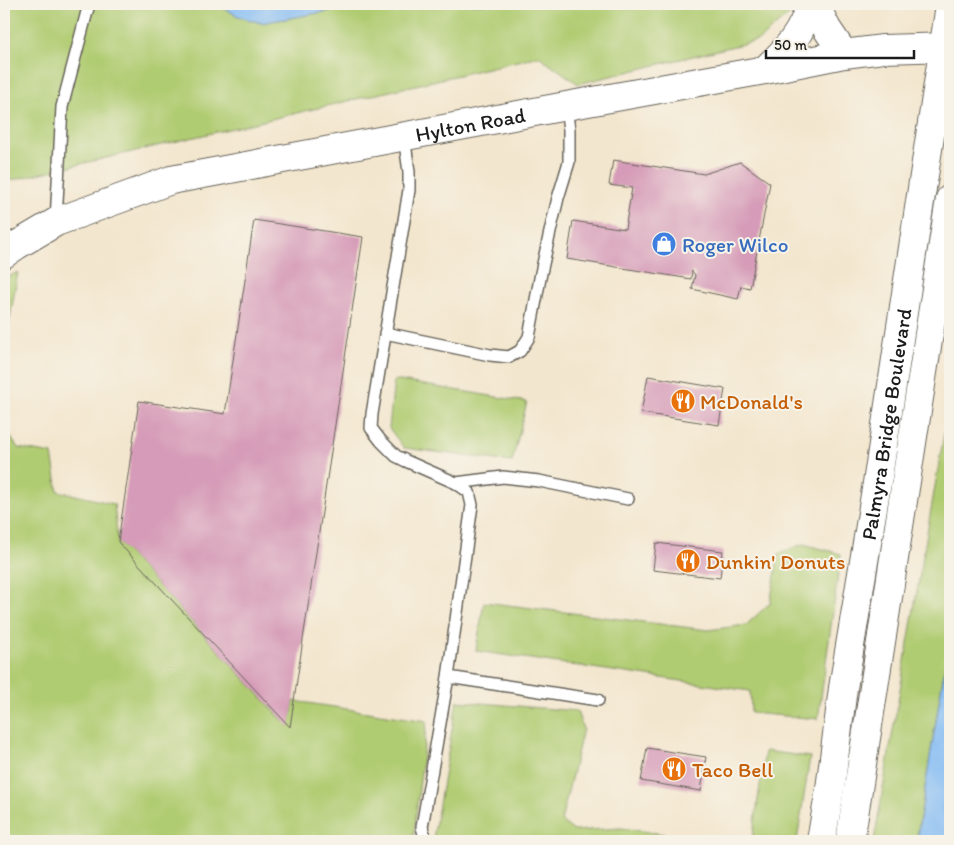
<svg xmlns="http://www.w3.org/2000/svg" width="954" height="845" font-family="Itim,sans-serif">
  <rect width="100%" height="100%" fill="#f7f3e8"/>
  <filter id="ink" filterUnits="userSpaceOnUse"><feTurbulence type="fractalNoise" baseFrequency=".02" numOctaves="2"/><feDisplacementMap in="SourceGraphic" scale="10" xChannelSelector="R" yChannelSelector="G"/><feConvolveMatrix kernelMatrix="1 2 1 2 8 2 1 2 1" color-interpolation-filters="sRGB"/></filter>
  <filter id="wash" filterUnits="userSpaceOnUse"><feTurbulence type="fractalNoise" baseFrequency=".0096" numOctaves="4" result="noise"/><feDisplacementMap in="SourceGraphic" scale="20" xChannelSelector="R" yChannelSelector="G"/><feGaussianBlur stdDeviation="1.12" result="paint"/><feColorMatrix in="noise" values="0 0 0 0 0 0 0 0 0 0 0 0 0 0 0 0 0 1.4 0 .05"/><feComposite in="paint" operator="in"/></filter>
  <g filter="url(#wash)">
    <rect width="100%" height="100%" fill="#f3e6ce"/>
    <path fill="#b0cc72" stroke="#667447" d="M4 4H216L238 16 261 23 370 4H798V7L759 40 578 84 539 56 4 182Z
      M18 272 4 352V279Z
      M394 380 527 402 512 462 404 448 389 428Z
      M950 407V647L943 678 918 831V841H874L945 428Z
      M4 427 18 448 52 454 58 491 114 504 118 542 289 727 294 701 427 721 413 841H4Z
      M803 544 841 554 818 719 751 713 750 691 476 651 484 602 708 630 746 625 770 603 779 553Z
      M457 701 577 711 583 729 561 821 574 831 621 828 713 841H435L433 839Z
      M765 751 810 757 797 841H752Z"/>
    <path fill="#84bcf4" stroke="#506c88" d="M216 4H370L261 23 238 16Z
      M950 647V841H919L918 831 943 678Z"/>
    <g id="blocks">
      <path fill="#d69bb8" d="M613 160 704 174 740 162 770 183 750 288 741 286 738 299 692 289 695 275 692 271 691 279 567 259 573 221 625 229 632 188 609 185Z
        M254 220 363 237 290 727 118 542 139 401 225 414Z
        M648 376 725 389 719 425 641 413Z
        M656 543 723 551 720 578 653 570Z
        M647 748 706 757 701 791 641 781Z"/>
    </g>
  </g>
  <g filter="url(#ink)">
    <use href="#blocks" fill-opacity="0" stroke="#67635a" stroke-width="1"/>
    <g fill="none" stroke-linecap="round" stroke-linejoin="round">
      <defs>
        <path id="lane" d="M404 136 409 172V190L372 414 371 428 381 441 396 456 406 461 456 483 469 492 472 505 448 677 422 827 426 841
          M56 221 62 107 89 4
          M385 333 490 355 509 357 520 351 529 337 541 273 550 232 558 198 569 162V130L566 106
          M456 483 503 477 539 481 628 499
          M448 677 598 700"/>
        <g id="secondary">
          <path id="s1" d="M4 254 17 245 56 222 171 180 577 104 765 70 844 54 883 49 950 47"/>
        </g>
        <g id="highway">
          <path d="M815 4 827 29 844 54"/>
          <path d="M765 70C788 48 801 35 811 4"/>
          <path id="s2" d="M821 841 830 789 843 688 878 477 950 5"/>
          <path d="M850 841 950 199"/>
        </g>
      </defs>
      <use href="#lane" stroke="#67635a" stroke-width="14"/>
      <use href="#secondary" stroke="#67635a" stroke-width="30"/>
      <use href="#highway" stroke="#67635a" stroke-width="30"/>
      <use href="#lane" stroke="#fff" stroke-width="11"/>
      <use href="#secondary" stroke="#fff" stroke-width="28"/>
      <use href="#highway" stroke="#fff" stroke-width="28"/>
    </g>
  </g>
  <defs>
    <symbol id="shop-disc" viewBox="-11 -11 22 22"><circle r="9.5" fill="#3f7fe0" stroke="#f7f3e8"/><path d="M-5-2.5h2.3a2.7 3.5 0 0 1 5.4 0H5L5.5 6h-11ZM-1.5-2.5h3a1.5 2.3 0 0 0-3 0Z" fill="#fff"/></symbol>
    <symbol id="restaurant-disc" viewBox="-11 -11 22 22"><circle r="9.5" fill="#e8710a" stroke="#f7f3e8"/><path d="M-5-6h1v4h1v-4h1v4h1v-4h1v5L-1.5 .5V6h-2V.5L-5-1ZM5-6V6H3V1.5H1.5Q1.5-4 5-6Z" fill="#fff"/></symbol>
  </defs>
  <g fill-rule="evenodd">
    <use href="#shop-disc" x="650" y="230" width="28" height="28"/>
    <use href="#restaurant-disc" x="669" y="387" width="28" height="28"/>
    <use href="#restaurant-disc" x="674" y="547" width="28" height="28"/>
    <use href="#restaurant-disc" x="660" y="755" width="28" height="28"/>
  </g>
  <g text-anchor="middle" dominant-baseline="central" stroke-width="4" stroke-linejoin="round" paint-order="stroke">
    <g font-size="21" fill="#1c1c1c" stroke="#f7f3e8">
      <text stroke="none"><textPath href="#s1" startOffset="488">Hylton Road</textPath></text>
      <text stroke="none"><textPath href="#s2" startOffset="422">Palmyra Bridge Boulevard</textPath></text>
    </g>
    <g font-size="21" fill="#366cbe" stroke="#f7f3e8" text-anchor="start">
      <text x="682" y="244">Roger Wilco</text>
    </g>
    <g font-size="21" fill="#c56008" stroke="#f7f3e8" text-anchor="start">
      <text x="700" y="401">McDonald's</text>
      <text x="706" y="561">Dunkin' Donuts</text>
      <text x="692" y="769">Taco Bell</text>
    </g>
  </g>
  <rect width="954" height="845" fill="none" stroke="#f7f3e8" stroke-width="20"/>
  <path d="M766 50v8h148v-8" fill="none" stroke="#1c1c1c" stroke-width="2.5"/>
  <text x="774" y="50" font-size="15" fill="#1c1c1c" stroke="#f7f3e8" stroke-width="4" paint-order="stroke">50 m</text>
</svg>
